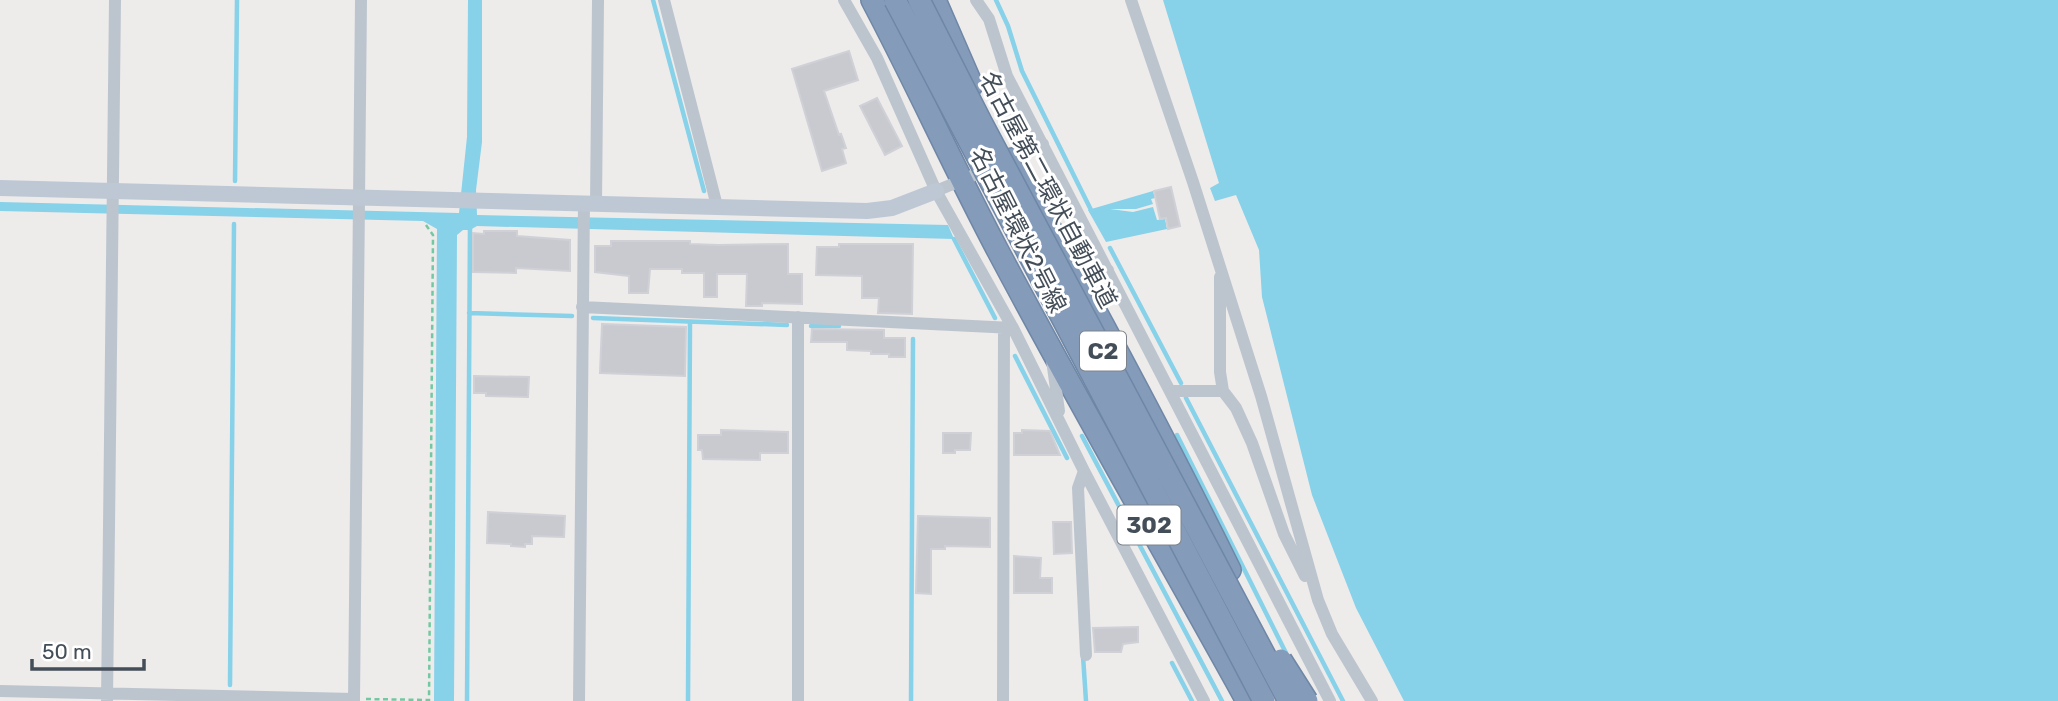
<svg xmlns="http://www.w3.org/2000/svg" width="2058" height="701" font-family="Rubik,'Noto Sans JP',sans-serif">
  <rect width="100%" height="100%" fill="#eeebeb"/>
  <path fill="#87d1e9" d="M468 0H482V142L476 190 477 215 948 225 954 239 477 226 470 230H463L457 235 454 701H434L437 229 423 221 0 211V202L459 213 467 137Z
    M1163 0H2058V701H1404L1356 608 1312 495 1262 297 1259 250 1236 195 1215 201 1210 188 1219 183Z
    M1153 191 1155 198 1151 199 1153 204 1136 209H1110L1133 212 1153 207 1157 220 1165 219 1167 229 1106 242 1088 210Z"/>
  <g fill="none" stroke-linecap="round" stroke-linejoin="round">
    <path stroke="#87d1e9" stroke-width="4.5" d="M653 0 704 191
      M996 0 1008 26 1022 71 1092 212
      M235 181 237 0
      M954 239 995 318
      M1110 248 1181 383
      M469 313 572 316
      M593 318 787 325
      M811 326H839
      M1015 356 1067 458
      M1186 398 1343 701
      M1177 435 1286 653
      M1082 436 1222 701
      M1083 656 1086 701
      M1172 663 1192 701
      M230 685 234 224
      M467 701 470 226
      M688 701 690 322
      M911 701 913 339"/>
  </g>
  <path fill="#c8cad0" stroke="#cfd1d7" stroke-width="2" d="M849 51 858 80 824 91 839 135 841 134 846 148 842 149 846 163 822 171 792 69Z
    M877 98 902 146 885 155 860 106Z
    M1171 187 1180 226 1168 229 1166 218 1160 219 1154 191Z
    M484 231H517V236L570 240V271L516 268V273L473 272V233L484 234Z
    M611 241H690V244L718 245 788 244V274H802V304L762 303V306H746L747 274H717V297H704V273H682V269H650L648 293H629V276L595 272V246H611Z
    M839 244H913L912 314 878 313 879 298H862V276L816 275 817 247H839Z
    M602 324 686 327 685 376 600 373Z
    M812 329 884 330V338H905V357H889V354H871V351L847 350V342H811Z
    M474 376 529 377 528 397 486 396V393H474Z
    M721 430 788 432V453H760V460L703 459 702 450H698V435H721Z
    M1022 430 1050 431 1060 455H1014V433H1022Z
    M943 433H971L970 450H955V453H943Z
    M488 512 565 516 564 537 532 536V544H525V547L511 546V544L487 543Z
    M918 516 990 518V547L945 546V549H931V594L916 593Z
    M1053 522H1071L1072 553 1054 554Z
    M1014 556 1041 558 1040 578H1052V593H1014Z
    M1138 627V642L1123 644 1121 652H1095L1093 628Z"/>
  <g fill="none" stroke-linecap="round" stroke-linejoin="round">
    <defs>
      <path id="highway" d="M872 0C916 83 954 168 998 251 1078 402 1164 551 1247 701
        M935 0 972 85
        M1012 159C1088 295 1161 430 1230 570"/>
    </defs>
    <use href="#highway" stroke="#6f87a6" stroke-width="24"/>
    <path stroke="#72c9a1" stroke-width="2.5" stroke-dasharray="5 3.5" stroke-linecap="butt" d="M426 225 433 235 429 701
      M366 699 429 700"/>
    <path stroke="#bcc5ce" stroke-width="12" d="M664 0 717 206
      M844 0 877 58 936 191 1013 328 1084 471 1204 701
      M976 0 989 19 1007 76 1330 701
      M1131 0 1193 182 1261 396 1318 600 1332 634 1372 701
      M1007 161 1043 144
      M936 191 991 168
      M596 204 598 0
      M1069 260 1108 270
      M1220 277V372L1223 391 1236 408 1252 443 1284 534 1305 576
      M582 307 1013 328
      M1052 360 1059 411
      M1170 391H1223
      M1084 471 1078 488 1086 655
      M0 691 354 699
      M107 701 115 0
      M354 701 361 0
      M579 701 584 203
      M798 701V317
      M1003 701 1004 328"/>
    <path stroke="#bec8d5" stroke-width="16" d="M0 188 867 211 892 208 936 191"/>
    <use href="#highway" stroke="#849cba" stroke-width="21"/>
    <defs>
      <path id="highway-bridge" d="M895 0 1264 701
        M919 0 981 122 1289 701
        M1281 660 1307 701"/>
    </defs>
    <use href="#highway-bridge" stroke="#6f87a6" stroke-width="24" stroke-linecap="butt"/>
    <use href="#highway-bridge" stroke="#849cba" stroke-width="21"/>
  </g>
  <g text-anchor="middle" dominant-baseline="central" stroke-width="6" stroke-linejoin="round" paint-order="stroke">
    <g fill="#fff" stroke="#7c838a" stroke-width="2">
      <rect x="1080" y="331.5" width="46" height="39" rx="5"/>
      <rect x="1117.5" y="505.5" width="63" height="39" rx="5"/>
    </g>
    <g font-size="23" font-weight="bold" fill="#444e58">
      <text x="1103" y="351">C2</text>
      <text x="1149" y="525">302</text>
    </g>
    <g font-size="24" fill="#444e58" stroke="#fff">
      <text transform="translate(1048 190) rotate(62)">名古屋第二環状自動車道</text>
      <text transform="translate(1018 230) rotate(63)">名古屋環状2号線</text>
    </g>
  </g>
  <path d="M32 659v10h112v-10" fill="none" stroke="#444e58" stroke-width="3.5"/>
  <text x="42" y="659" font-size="21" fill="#444e58" stroke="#ffffff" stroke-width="5" paint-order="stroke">50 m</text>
</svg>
